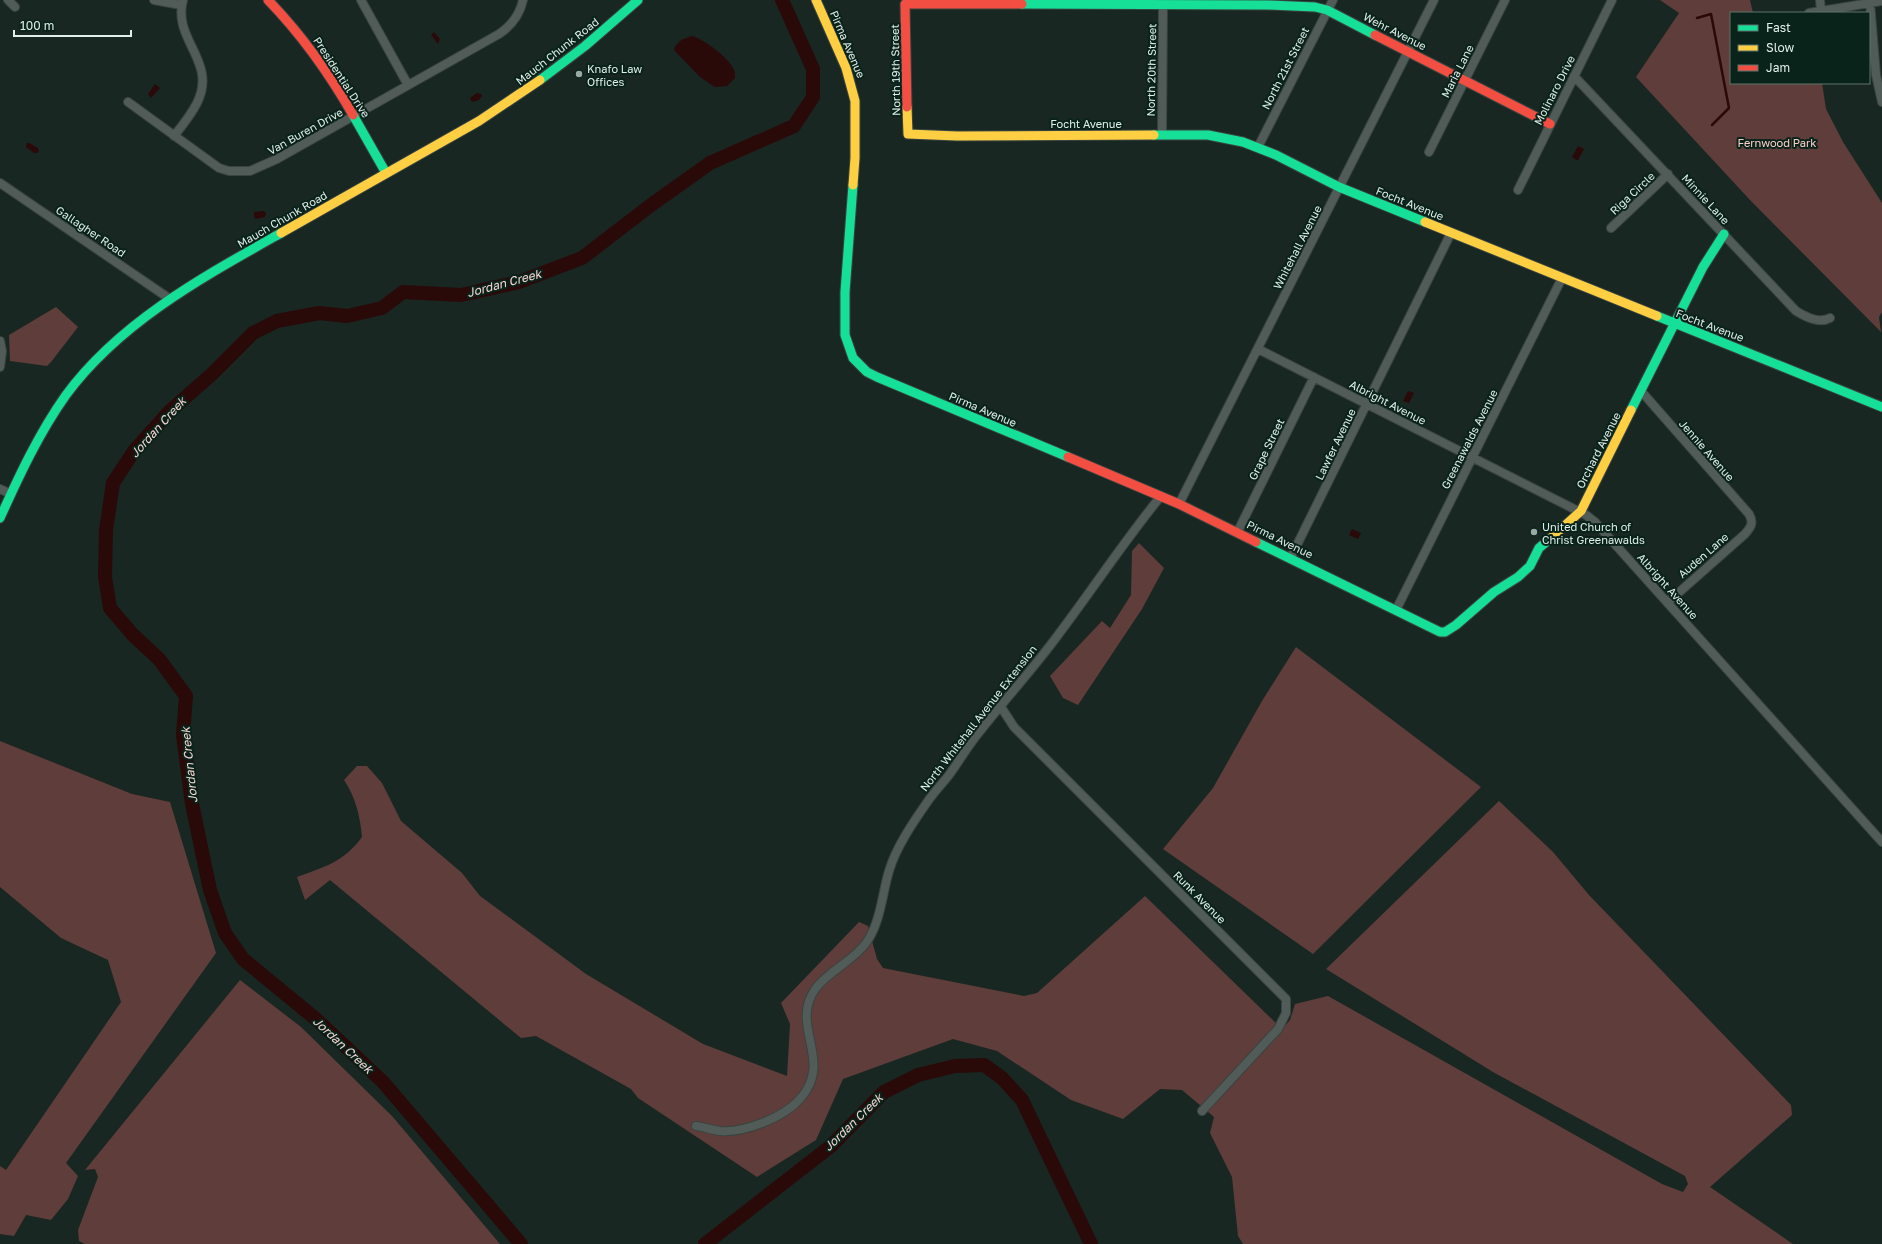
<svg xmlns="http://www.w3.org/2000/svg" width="1882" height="1244" font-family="'Golos Text',sans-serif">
  <rect width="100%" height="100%" fill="#192722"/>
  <path fill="#5f3d3a" d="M1660 0H1750L1753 13H1731V83H1822L1826 109 1843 142 1882 203V312L1879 317 1881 332 1750 200 1636 77 1679 13Z
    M56 307 78 327 51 362 47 366 10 361 9 335Z
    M1139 543 1164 568 1142 609 1078 705 1063 698 1050 676 1102 621 1110 628 1131 595 1132 551Z
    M1296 647 1481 787 1313 954 1163 849 1213 788 1262 701Z
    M0 741 132 794 170 802 216 953 66 1163 78 1176 68 1199 51 1220 26 1215 14 1236 0 1234V1166L6 1170 121 1002 108 960 61 938 0 887Z
    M357 766H367L382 783 401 821 462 873 480 896 586 974 703 1044 787 1076 790 1024 781 1003 859 922 868 926 877 959 883 968 1024 996 1037 993 1145 896 1282 1029 1290 1020 1295 1004 1328 996 1662 1184 1683 1192 1688 1184 1685 1176 1493 1072 1326 969 1499 801 1553 852 1589 895 1791 1105 1792 1115 1710 1187 1793 1244H1243L1238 1236 1232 1177 1210 1133 1214 1117 1182 1090 1160 1089 1123 1119 1071 1100 997 1051 953 1039 843 1079 816 1140 757 1177 638 1098 631 1089 536 1036 521 1038 330 880 305 900 297 877C324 867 344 862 362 837 360 816 356 798 344 780Z
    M240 980 301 1027 392 1116 500 1244H85L79 1241 78 1230 98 1177 95 1169 85 1170Z"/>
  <path fill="#2a0909" d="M434 32 440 39 438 44 431 35Z
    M693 36C704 40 728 57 733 68 735 70 735 75 735 78L727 86 715 87 700 77 674 50C677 40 685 38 693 36Z
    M155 84 160 88 151 98 148 94Z
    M477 93 481 94 482 96 479 100 472 102 470 98Z
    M27 143H29L38 148 39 151 37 153H34L26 147Z
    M1578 146 1584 149 1578 160H1576L1572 157Z
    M264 211 266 213 265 217 256 219 254 217V212Z
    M1408 391 1414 393 1409 403 1403 401Z
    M1352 529 1361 533 1358 539 1349 535Z"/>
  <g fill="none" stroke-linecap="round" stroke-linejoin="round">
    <path stroke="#2a0909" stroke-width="2.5" d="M1697 18 1711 14 1729 108 1712 125"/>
    <path stroke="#2a0909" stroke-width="14" d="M521 1244 383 1082 317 1020 243 959 225 933 210 890 192 804 183 735 186 696 159 659 133 635 110 608 105 577 106 530 113 483 134 451 170 411 212 374 253 333 277 321 319 313 347 316 382 308 403 292 461 295 519 282 582 258 651 205 710 163 794 126 813 97V69L782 0
      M705 1244 831 1146 884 1092 918 1075 955 1066 984 1065 1002 1078 1022 1100 1091 1244"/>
    <defs>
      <path id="street" d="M8 0 15 7
        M154 0 181 5
        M361 0 408 85
        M1820 0 1821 11
        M1870 3 1876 75 1882 102
        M1809 13 1882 1
        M1574 76 1796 311C1806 317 1819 324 1830 318
        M128 102 219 168 229 171H250L277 159 499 34C511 26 520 14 523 0
        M1162 135 1163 5
        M174 136C182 126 191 115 197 103 218 61 172 40 183 0
        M1258 147 1333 0
        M1429 152 1505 0
        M0 183 170 299
        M1518 190 1612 0
        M1611 228 1668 174
        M0 341 2 351 0 367
        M1258 349 1586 515 1595 522 1882 842
        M1641 391 1749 514C1754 523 1751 527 1745 534L1668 602
        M0 489 11 494
        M1179 504 1434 0
        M1238 531 1314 377
        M1291 557 1451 233
        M1396 610 1562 278
        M1001 707 1014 727 1286 999V1013L1278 1029 1202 1111
        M696 1126C704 1127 712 1130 720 1131 745 1133 784 1117 800 1099 835 1060 788 1026 816 988 830 970 853 961 866 943 881 922 882 894 889 871 896 847 914 821 928 801 934 792 942 784 949 775 960 760 969 744 981 730 1006 698 1034 668 1058 635 1093 589 1124 541 1161 496"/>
      <path id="fast" d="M1022 4 1269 5 1315 7 1327 10 1375 35
        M540 80 585 46 638 0
        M353 115 386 173
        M1154 135H1208L1243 142 1276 155 1339 187 1425 222
        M853 185 845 292V335L853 358 867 372 877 377 1068 457
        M1657 316 1882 407
        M1631 410 1703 267 1724 234
        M0 518C19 476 39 433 66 395 120 322 203 277 281 233
        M1256 542 1440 632H1445L1456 625 1494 592 1518 577 1530 566 1539 548 1551 538"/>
      <path id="slow" d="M816 0 846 68 855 101V158L853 185
        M907 107 908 134 957 136 1154 135
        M1425 222 1657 316
        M281 233 479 121 540 80
        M1551 538 1581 511 1631 410"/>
      <path id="jam" d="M268 0C302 35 329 73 353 115
        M1375 35 1550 124
        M907 107 905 4H1022
        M1068 457 1179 504 1256 542"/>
    </defs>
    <use href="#street" stroke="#394440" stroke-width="10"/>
    <use href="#fast" stroke="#394440" stroke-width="11"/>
    <use href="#slow" stroke="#394440" stroke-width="11"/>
    <use href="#jam" stroke="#394440" stroke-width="11"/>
    <use href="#street" stroke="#515c58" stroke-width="8"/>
    <use href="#fast" stroke="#16e098" stroke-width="9"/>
    <use href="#slow" stroke="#ffcf43" stroke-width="9"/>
    <use href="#jam" stroke="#f24e42" stroke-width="9"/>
  </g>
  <g fill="#9aa9a3" stroke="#09231b" stroke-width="1.5">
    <circle cx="579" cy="74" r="4"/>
    <circle cx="1534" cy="532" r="4"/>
  </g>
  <g text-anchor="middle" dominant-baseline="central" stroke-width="4" stroke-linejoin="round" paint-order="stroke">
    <g font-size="11" fill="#e0efe9" stroke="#09231b">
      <text transform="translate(1395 31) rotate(27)">Wehr Avenue</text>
      <text transform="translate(848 44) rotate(67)">Pirma Avenue</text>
      <text transform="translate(557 51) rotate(-38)">Mauch Chunk Road</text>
      <text transform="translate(1285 68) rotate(-63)">North 21st Street</text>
      <text transform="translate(895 70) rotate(-91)">North 19th Street</text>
      <text transform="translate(1151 70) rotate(-89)">North 20th Street</text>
      <text transform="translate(1457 71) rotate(-63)">Maria Lane</text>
      <text transform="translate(342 77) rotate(57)">Presidential Drive</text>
      <text transform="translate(1554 90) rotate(-63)">Molinaro Drive</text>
      <text x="1086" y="123">Focht Avenue</text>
      <text transform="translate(305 131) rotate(-29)">Van Buren Drive</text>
      <text transform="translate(1632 193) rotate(-43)">Riga Circle</text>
      <text transform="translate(1706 199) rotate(47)">Minnie Lane</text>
      <text transform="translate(1410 203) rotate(22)">Focht Avenue</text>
      <text transform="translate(282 219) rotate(-30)">Mauch Chunk Road</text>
      <text transform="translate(91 231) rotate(34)">Gallagher Road</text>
      <text transform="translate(1297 247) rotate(-63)">Whitehall Avenue</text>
      <text transform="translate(1710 325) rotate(21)">Focht Avenue</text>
      <text transform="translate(1388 402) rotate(27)">Albright Avenue</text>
      <text transform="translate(983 409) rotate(23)">Pirma Avenue</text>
      <text transform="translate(1469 439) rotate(-63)">Greenawalds Avenue</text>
      <text transform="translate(1335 444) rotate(-64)">Lawfer Avenue</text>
      <text transform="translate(1266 449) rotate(-64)">Grape Street</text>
      <text transform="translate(1598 450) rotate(-63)">Orchard Avenue</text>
      <text transform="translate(1707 450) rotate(49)">Jennie Avenue</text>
      <text transform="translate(1280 539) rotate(26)">Pirma Avenue</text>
      <text transform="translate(1703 555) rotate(-41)">Auden Lane</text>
      <text transform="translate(1668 586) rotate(48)">Albright Avenue</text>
      <text transform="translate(978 718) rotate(-52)">North Whitehall Avenue Extension</text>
      <text transform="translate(1200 897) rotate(45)">Runk Avenue</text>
    </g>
    <g font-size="11" fill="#e0efe9" stroke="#09231b" text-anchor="start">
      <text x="587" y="68">Knafo Law<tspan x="587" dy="13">Offices</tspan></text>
      <text x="1542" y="526">United Church of<tspan x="1542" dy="13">Christ Greenawalds</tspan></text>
    </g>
    <g font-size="11" fill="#ffceca" stroke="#09231b">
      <text x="1777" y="142">Fernwood Park</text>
    </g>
    <g font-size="12" font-style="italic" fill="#f8d7d4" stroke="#09231b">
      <text transform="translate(504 283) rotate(-15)">Jordan Creek</text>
      <text transform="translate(158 427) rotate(-48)">Jordan Creek</text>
      <text transform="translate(189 765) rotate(-96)">Jordan Creek</text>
      <text transform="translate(343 1045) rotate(43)">Jordan Creek</text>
      <text transform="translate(853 1122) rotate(-44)">Jordan Creek</text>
    </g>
  </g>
  <rect x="1730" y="12" width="140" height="72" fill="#09231b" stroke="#5f756d"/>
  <rect x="1738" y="25" width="20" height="6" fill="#16e098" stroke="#5f756d"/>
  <text x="1766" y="32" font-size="12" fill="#e0efe9">Fast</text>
  <rect x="1738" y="45" width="20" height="6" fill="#ffcf43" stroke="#5f756d"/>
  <text x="1766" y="52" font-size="12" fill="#e0efe9">Slow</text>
  <rect x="1738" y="65" width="20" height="6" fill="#f24e42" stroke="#5f756d"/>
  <text x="1766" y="72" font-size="12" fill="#e0efe9">Jam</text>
  <path d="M14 30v6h117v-6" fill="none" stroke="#e0efe9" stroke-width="2"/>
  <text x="20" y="30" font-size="12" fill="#e0efe9" stroke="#09231b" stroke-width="3" paint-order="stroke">100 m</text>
</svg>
